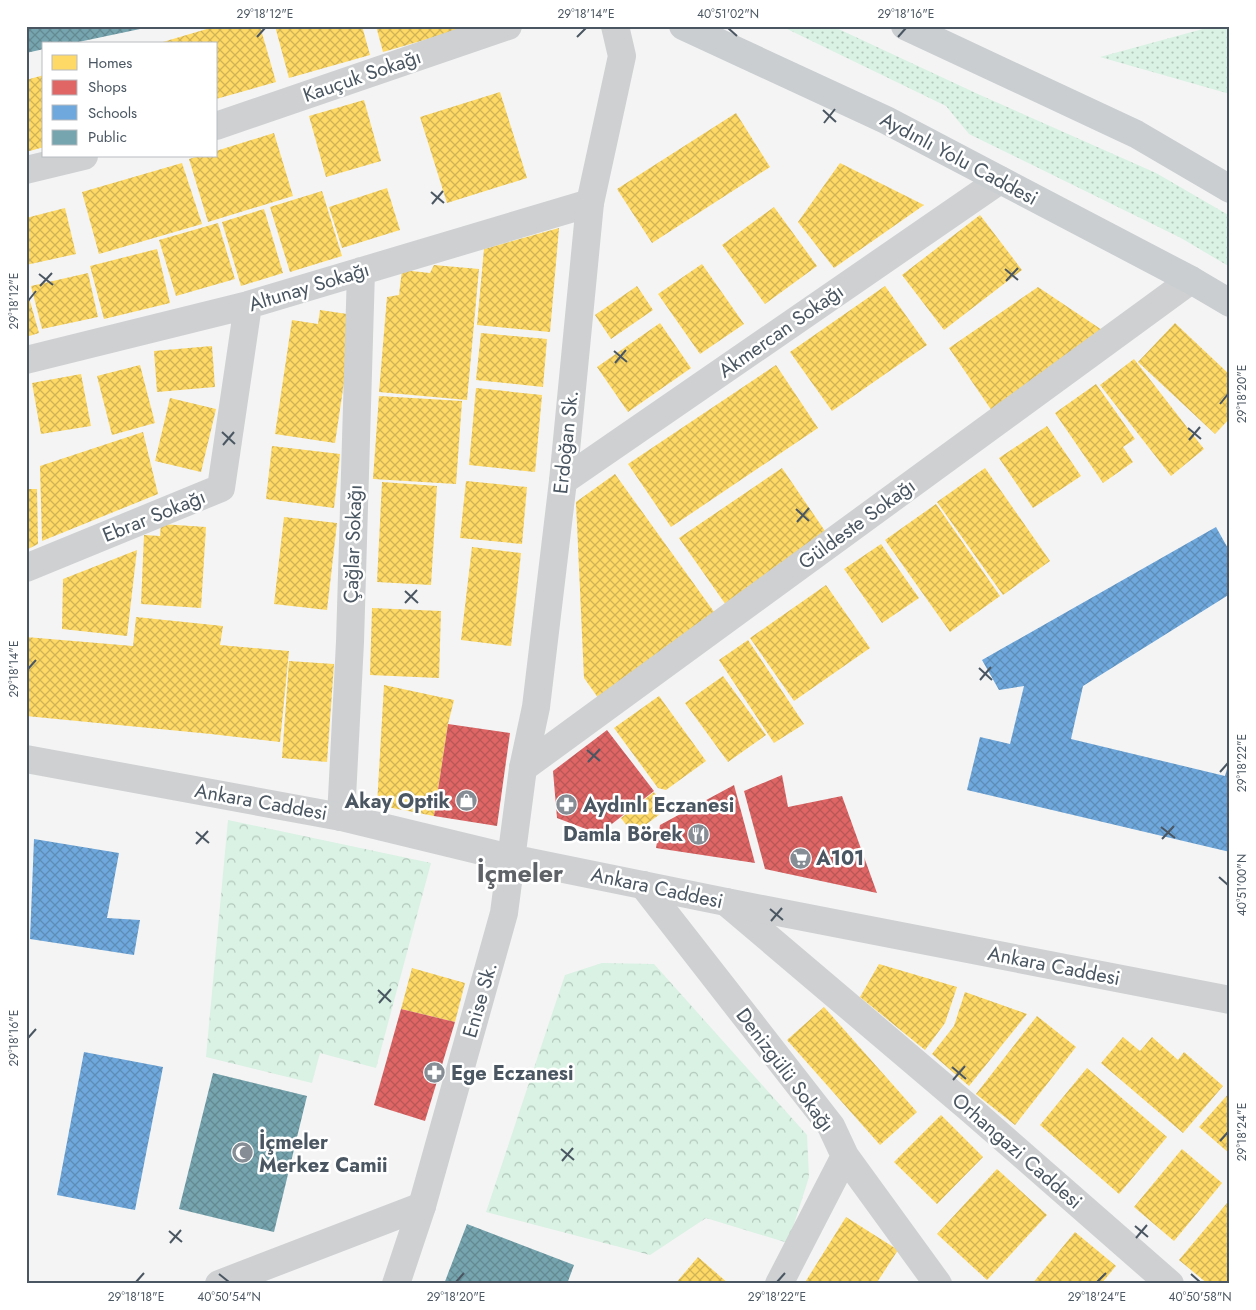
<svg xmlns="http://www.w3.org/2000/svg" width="1256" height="1310" font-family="Jost,sans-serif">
  <defs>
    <pattern id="grass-dots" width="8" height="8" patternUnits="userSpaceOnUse" patternTransform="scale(1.25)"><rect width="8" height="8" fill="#d9f2e3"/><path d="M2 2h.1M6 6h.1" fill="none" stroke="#b2c7bb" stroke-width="1.8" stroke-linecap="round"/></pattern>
    <pattern id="forest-crowns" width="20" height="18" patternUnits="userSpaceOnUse" patternTransform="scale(1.25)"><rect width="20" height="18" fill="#d9f2e3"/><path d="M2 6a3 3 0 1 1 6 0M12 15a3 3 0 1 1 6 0" fill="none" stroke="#b2c7bb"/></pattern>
    <pattern id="homes-cross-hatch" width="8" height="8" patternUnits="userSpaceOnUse" patternTransform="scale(1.25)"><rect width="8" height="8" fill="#ffd966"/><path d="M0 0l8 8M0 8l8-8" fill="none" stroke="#d0b357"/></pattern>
    <pattern id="shops-cross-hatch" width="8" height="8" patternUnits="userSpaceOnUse" patternTransform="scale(1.25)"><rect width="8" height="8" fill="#e06666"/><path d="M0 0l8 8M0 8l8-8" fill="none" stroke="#b85757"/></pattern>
    <pattern id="schools-cross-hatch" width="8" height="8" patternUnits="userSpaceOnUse" patternTransform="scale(1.25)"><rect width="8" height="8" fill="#6fa8dc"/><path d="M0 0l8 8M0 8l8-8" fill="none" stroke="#5d8cb6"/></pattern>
    <pattern id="public-cross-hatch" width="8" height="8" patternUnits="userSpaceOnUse" patternTransform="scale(1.25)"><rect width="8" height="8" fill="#76a5af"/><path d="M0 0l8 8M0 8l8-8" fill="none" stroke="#638992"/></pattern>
  </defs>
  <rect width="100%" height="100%" fill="#f4f4f4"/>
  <path fill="url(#grass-dots)" d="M781 26H832L980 95 1156 173 1230 216V267L1181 238 969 134 946 106Z
    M1214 26H1230V94L1100 57Z"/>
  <path fill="url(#forest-crowns)" d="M228 820 431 863 376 1068 320 1053 312 1083 206 1057Z
    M602 963 654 964 807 1135 809 1177 788 1243 706 1218 650 1255 486 1212 565 975Z"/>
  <path fill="url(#homes-cross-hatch)" d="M217 26H260L276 82 216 99V44H156Z
    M275 26H362L370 55 289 78Z
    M376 26H469V27L383 52Z
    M44 75V147L26 152V80Z
    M500 92 527 178 447 203 420 117Z
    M364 100 381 161 326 177 309 116Z
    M736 113 770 167 652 243 617 189Z
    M274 133 293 196 208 222 189 159 199 156H216V151Z
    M182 163 202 224 99 254 82 192Z
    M840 163 924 205 834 268 798 222Z
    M387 188 400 230 342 248 329 207Z
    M322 191 342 256 290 272 270 207Z
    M774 207 817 266 765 304 722 245Z
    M65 208 76 254 26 265V218Z
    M264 209 283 273 241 286 222 222Z
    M980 215 1022 270 944 330 902 275Z
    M218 223 235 279 176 296 159 240Z
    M559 228 550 332 477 325 484 249Z
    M157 249 170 303 104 319 90 266Z
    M702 264 744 324 700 354 658 294Z
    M434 265 479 269 467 400 379 392 387 297 399 295 402 270 430 273Z
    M88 273 98 317 42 329 31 286Z
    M637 286 653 310 611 339 595 315Z
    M885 286 927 345 832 411 790 352Z
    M26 287 39 333 26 337Z
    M1038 287 1102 330 992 411 949 348Z
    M320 310 354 315 335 443 275 434 292 320 318 324Z
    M660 323 691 368 628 412 597 367Z
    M1175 323 1230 375V418L1215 434 1138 362Z
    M481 333 547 339 543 387 476 380Z
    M212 346 215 387 157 392 154 351Z
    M1134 359 1204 449 1171 476 1100 385Z
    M140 365 155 423 112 435 97 376Z
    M776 365 818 428 671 527 628 464Z
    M81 374 91 426 41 434 32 383Z
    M1096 384 1135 439 1123 447 1133 462 1103 483 1055 413Z
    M476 388 542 395 535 472 469 465Z
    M379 396 462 401 456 484 373 479Z
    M170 398 216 409 201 472 155 461Z
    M1047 426 1081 476 1033 508 999 458Z
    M143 432 158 494 42 541 40 466Z
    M272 446 340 454 334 508 266 499Z
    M782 468 827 534 726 605 679 538Z
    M985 468 1050 561 1003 595 937 502Z
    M615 474 717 616 599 699 584 678 576 502Z
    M466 481 527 487 522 544 460 538Z
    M382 482 437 486 431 585 377 582Z
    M26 489H37L38 544 26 550Z
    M936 504 1000 596 950 632 885 540Z
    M284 517 337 523 327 610 274 604Z
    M161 524 206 527 201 608 141 604 144 535 160 536Z
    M881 544 919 598 882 623 844 569Z
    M472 547 521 553 511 646 461 640Z
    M137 550 127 636 62 629 63 579Z
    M826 585 870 648 794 701 750 638Z
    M372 608 441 611 439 678 370 675Z
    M136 617 223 626 220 645 289 651 280 742 211 734 26 716V637L133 646Z
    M748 640 804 724 774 743 719 660Z
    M289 661 334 664 327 762 282 758Z
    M723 676 766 735 728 762 685 703Z
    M384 685 454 700 448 724 434 816 377 805Z
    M659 696 706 761 666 790 658 788 614 728Z
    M654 792 667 809 633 834 621 818Z
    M879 964 957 987 945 1023 925 1050 860 997Z
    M412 968 465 983 455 1022 401 1009Z
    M965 992 1027 1014 969 1086 932 1054 954 1026Z
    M824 1007 917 1112 880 1145 787 1040Z
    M1037 1016 1076 1047 1015 1125 976 1094Z
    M1123 1037 1140 1051 1152 1037 1178 1060 1184 1052 1223 1086 1183 1133 1101 1063Z
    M1087 1068 1167 1137 1119 1194 1040 1125Z
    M1230 1092V1154L1199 1127Z
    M941 1115 983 1157 937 1204 894 1162Z
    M1182 1149 1222 1183 1174 1241 1134 1207Z
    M997 1169 1047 1215 987 1280 937 1234Z
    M1227 1203 1230 1205V1281L1228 1284H1208L1179 1260Z
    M846 1217 898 1250 876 1284H804Z
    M1075 1232 1116 1266 1101 1284H1032Z
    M698 1257 729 1284H675Z"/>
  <path fill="url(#shops-cross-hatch)" d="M448 724 510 733 497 826 434 816Z
    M607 730 654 791 599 834 557 818 553 771Z
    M782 775 788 807 842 796 877 893 765 869 744 791Z
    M734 785 755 863 656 848 660 825Z
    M401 1009 455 1022 425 1121 374 1105Z"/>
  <path fill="url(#schools-cross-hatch)" d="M1216 527 1230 552V594L1083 686 1071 739 1225 776 1230 758V852L967 790 980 737 1010 744 1024 686 999 690 982 660Z
    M34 839 119 853 107 918 140 920 134 955 30 939Z
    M84 1052 163 1067 135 1210 57 1195Z"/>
  <path fill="url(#public-cross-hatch)" d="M26 26H139L140 29 69 44H44V49L26 53Z
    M213 1073 307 1096 274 1232 179 1209Z
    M467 1224 574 1265 567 1284H444Z"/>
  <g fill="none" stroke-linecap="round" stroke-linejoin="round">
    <path stroke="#ced0d2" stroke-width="28" d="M216 126 508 26
      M26 170 84 156
      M26 360 248 305 590 203
      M563 481 1000 180
      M26 568 221 488 248 305
      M523 768 1191 280
      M341 817 350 642 361 271
      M643 885 831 1126 845 1156 938 1284
      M726 902 970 1109 1170 1284
      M219 1284 422 1206
      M779 1284 845 1156"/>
    <path stroke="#ced0d2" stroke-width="28" d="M26 759 341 817 510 858 726 902 1230 1000
      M396 1284 422 1206 504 913 523 768 536 707 563 481 590 203 622 56 615 26"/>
    <path stroke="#caced1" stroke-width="28" d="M683 26 886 120 1191 280 1230 303
      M905 26 1136 134 1230 189"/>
  </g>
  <path fill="none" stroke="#4a5661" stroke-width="2" d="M728 28 737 36M257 37 265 28M577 37 586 28M898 37 906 28M823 110 836 122M824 123 835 109M431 192 444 203M432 204 443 191M1005 269 1018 280M39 274 53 285M1006 281 1018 268M40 286 52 273M28 301 36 291M614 351 627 362M615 363 626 350M1220 404 1228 394M1188 428 1201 439M222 432 235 444M1189 440 1200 427M223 445 234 432M796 509 809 521M797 522 809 508M405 591 418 603M405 603 417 590M979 668 992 680M28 669 36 660M980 680 991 667M587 750 600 761M588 762 600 749M1220 772 1228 763M1161 827 1175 838M196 832 209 843M1162 839 1174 826M196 844 208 831M1219 877 1228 885M770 909 783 920M771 921 782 908M378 990 391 1002M379 1003 391 989M28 1038 36 1029M952 1067 966 1079M953 1080 965 1066M1220 1141 1228 1132M561 1149 574 1160M562 1161 573 1148M1135 1226 1148 1237M169 1231 182 1242M1136 1238 1147 1225M170 1243 181 1230M219 1274 229 1282M1191 1274 1200 1282M136 1282 144 1273M456 1282 464 1273M777 1282 785 1273M1097 1282 1106 1273"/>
  <defs>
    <symbol id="shop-disc" viewBox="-11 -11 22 22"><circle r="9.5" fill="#868d94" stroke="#fff"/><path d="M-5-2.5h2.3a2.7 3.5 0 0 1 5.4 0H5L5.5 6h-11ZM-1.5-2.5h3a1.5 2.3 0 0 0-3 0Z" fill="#fff"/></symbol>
    <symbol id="pharmacy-disc" viewBox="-11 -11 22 22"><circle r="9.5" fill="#868d94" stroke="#fff"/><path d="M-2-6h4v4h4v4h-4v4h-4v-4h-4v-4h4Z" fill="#fff"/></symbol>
    <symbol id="restaurant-disc" viewBox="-11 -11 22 22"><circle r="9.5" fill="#868d94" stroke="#fff"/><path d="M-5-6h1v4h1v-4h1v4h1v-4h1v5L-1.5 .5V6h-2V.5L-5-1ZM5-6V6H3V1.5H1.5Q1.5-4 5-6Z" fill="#fff"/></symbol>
    <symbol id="supermarket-disc" viewBox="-11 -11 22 22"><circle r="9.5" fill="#868d94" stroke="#fff"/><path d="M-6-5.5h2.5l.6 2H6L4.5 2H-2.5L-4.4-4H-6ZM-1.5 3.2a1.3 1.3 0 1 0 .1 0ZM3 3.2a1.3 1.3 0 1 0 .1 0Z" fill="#fff"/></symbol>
    <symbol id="mosque-disc" viewBox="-11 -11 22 22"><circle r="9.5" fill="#868d94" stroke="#fff"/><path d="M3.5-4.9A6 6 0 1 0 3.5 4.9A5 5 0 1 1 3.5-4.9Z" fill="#fff"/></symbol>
  </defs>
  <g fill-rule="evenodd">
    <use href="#shop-disc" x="454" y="788" width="25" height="25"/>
    <use href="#pharmacy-disc" x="554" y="792" width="25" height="25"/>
    <use href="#restaurant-disc" x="686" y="822" width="25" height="25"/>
    <use href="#supermarket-disc" x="788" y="846" width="25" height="25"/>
    <use href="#pharmacy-disc" x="422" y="1060" width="25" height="25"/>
    <use href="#mosque-disc" x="230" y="1140" width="25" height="25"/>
  </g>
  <g text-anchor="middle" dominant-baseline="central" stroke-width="5" stroke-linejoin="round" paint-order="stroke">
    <g font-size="20" fill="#4a5661" stroke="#fff">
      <text transform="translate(362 76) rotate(-19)">Kauçuk Sokağı</text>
      <text transform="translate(959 159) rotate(28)">Aydınlı Yolu Caddesi</text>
      <text transform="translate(309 287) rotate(-17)">Altunay Sokağı</text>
      <text transform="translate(781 331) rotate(-35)">Akmercan Sokağı</text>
      <text transform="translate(566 442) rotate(-84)">Erdoğan Sk.</text>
      <text transform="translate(154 516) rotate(-22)">Ebrar Sokağı</text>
      <text transform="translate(857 524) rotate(-36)">Güldeste Sokağı</text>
      <text transform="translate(353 544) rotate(-88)">Çağlar Sokağı</text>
      <text transform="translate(261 802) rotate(10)">Ankara Caddesi</text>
      <text transform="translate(657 888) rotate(12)">Ankara Caddesi</text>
      <text transform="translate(1054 966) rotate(11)">Ankara Caddesi</text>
      <text transform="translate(480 1000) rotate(-74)">Enise Sk.</text>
      <text transform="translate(785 1070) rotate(53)">Denizgülü Sokağı</text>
      <text transform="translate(1017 1151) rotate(41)">Orhangazi Caddesi</text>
    </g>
    <g font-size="20" font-weight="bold" fill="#4a5661" stroke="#fff" text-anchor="start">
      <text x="450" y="801" text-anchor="end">Akay Optik</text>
      <text x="583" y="805">Aydınlı Eczanesi</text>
      <text x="683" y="834" text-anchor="end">Damla Börek</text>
      <text x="816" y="858">A101</text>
      <text x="451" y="1073">Ege Eczanesi</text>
      <text x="259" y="1142">İçmeler<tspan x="259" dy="23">Merkez Camii</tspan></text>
    </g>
    <g font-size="25" font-weight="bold" fill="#5f6368" stroke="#fff">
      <text x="520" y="873">İçmeler</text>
    </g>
  </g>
  <rect width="1256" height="1310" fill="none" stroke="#ffffff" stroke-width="55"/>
  <rect x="42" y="42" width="175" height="115" fill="#ffffff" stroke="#b7bbc0"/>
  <rect x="52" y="55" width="25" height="15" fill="#ffd966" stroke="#b7bbc0"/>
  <text x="88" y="68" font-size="15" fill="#4a5661">Homes</text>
  <rect x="52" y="80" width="25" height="15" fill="#e06666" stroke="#b7bbc0"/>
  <text x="88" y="92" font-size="15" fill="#4a5661">Shops</text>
  <rect x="52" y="105" width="25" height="15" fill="#6fa8dc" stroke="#b7bbc0"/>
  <text x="88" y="118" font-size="15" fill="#4a5661">Schools</text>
  <rect x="52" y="130" width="25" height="15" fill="#76a5af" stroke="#b7bbc0"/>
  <text x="88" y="142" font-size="15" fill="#4a5661">Public</text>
  <rect x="28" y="28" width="1200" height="1254" fill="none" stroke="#4a5661" stroke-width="2"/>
  <g font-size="12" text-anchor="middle" fill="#4a5661">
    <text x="265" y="18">29°18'12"E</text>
    <text x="586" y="18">29°18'14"E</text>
    <text x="728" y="18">40°51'02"N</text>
    <text x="906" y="18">29°18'16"E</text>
    <text transform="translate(14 301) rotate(-90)" y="4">29°18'12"E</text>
    <text transform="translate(1242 394) rotate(-90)" y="4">29°18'20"E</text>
    <text transform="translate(14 669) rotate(-90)" y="4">29°18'14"E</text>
    <text transform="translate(1242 763) rotate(-90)" y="4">29°18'22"E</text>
    <text transform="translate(1242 885) rotate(-90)" y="4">40°51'00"N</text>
    <text transform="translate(14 1038) rotate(-90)" y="4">29°18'16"E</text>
    <text transform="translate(1242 1132) rotate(-90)" y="4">29°18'24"E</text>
    <text x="136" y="1301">29°18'18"E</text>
    <text x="229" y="1301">40°50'54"N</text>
    <text x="456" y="1301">29°18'20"E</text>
    <text x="777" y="1301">29°18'22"E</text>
    <text x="1097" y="1301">29°18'24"E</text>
    <text x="1200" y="1301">40°50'58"N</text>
  </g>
</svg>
